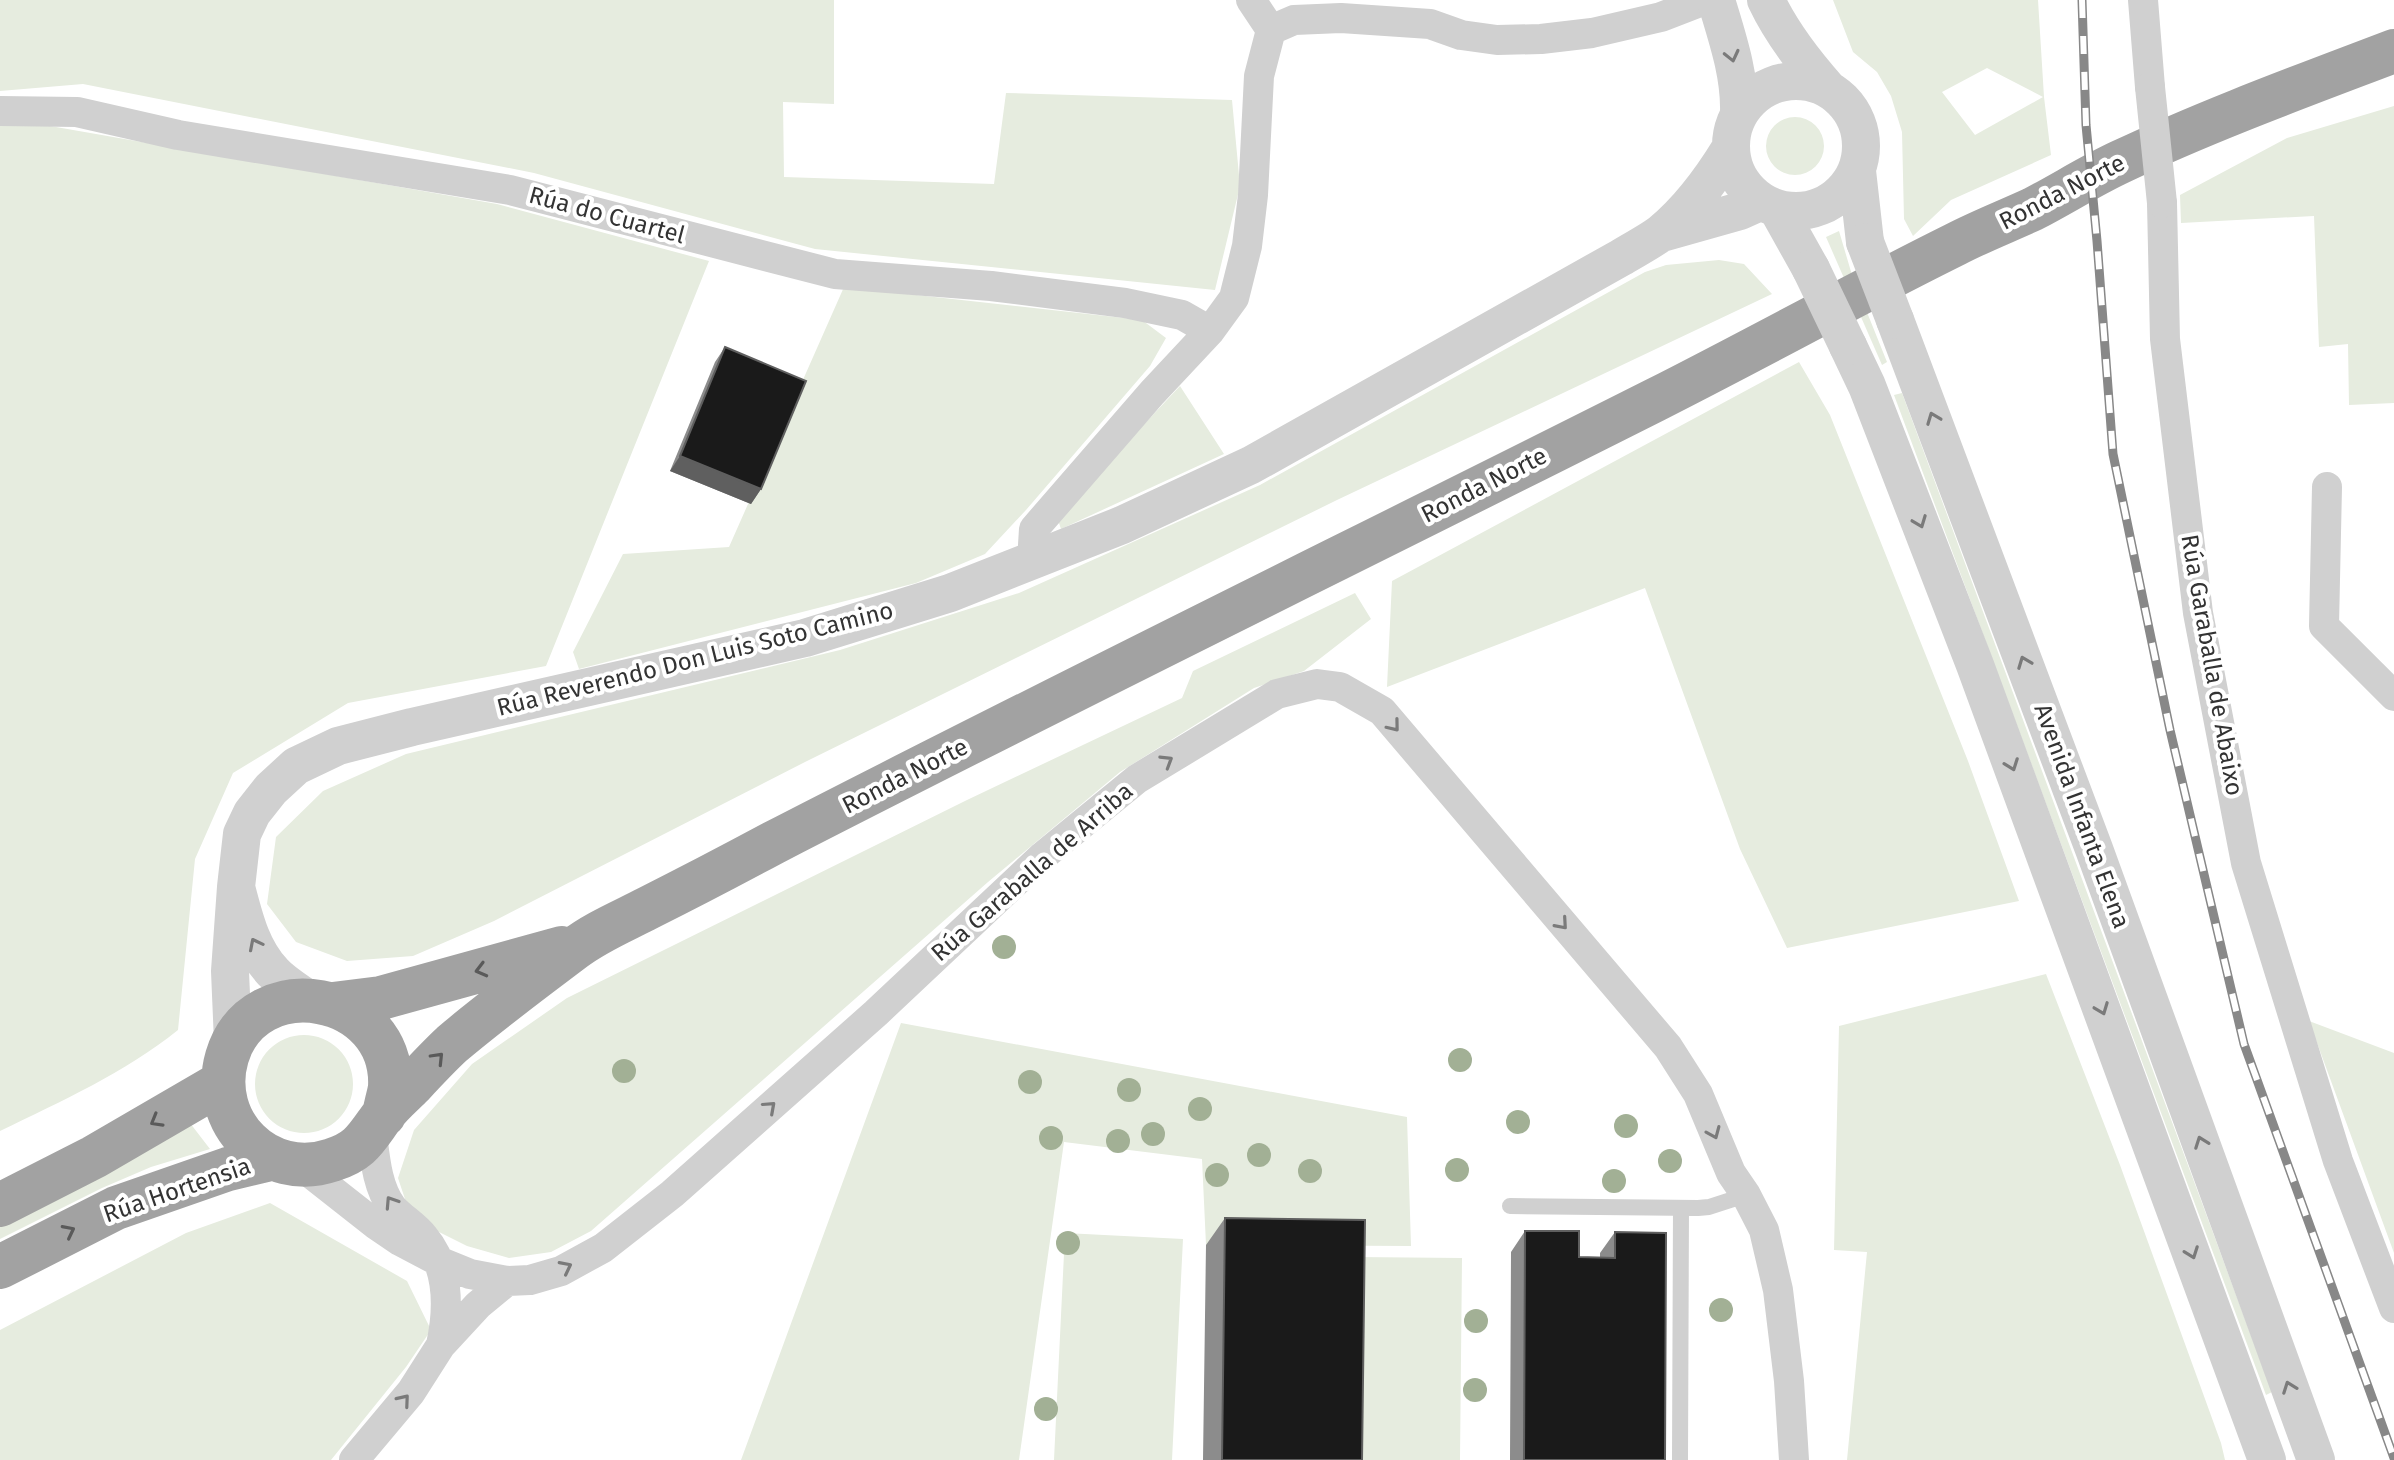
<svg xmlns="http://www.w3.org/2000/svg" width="2394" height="1460" font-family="'Fira Sans',sans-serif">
  <rect width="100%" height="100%" fill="#fff"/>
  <path fill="#e6ecdf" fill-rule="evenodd" d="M0 0H834V104L783 102 784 177 994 184 1006 93 1232 100 1240 186 1215 290 815 249 534 173 83 84 0 91Z
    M1833 0H2038L2044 97 2051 155 1951 200 1913 236 1904 219 1902 132 1891 96 1877 72 1853 52ZM1987 68 2043 97 1975 135 1942 92Z
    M2394 106V403L2349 405 2348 344 2319 347 2314 216 2181 223 2180 195 2287 138Z
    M1766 146a29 29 0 1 1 58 0a29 29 0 1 1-58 0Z
    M16 120 497 204 709 261 546 666 348 703 233 773 195 859 178 1030C124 1073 62 1101 0 1131V122Z
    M1839 231 1852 275 1887 362 1882 365 1826 237Z
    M1719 260 1744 264 1772 294 1337 500 805 762 494 921 413 956 347 961 296 942 267 904 276 837 323 791 406 754 840 650 1019 593 1260 485 1645 272 1666 265Z
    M844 287 1142 320 1166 338 1150 366 1026 510 985 554 916 583 579 669 573 652 623 554 729 547Z
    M1799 362 1830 415 1968 761 2019 901 1787 948 1740 849 1645 588 1387 687 1392 581Z
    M1180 386 1224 454 1061 529 1057 517Z
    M1902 393 2272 1392 2266 1395 1894 395Z
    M1355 593 1371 619 1304 671 1254 688 1120 772 988 882 591 1231 551 1252 509 1258 467 1246 427 1226 408 1208 398 1178 414 1130 472 1064 567 998 967 800 1182 698 1193 671Z
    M2046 974 2120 1165 2221 1443 2225 1460H1847L1867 1252 1834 1250 1839 1026Z
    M2309 1021 2394 1053V1253Z
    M901 1023 1407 1117 1411 1246 1206 1245 1202 1159 1064 1142 1019 1460H741Z
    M255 1084a49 49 0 1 1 98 0a49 49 0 1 1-98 0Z
    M190 1123 210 1149 151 1167 102 1188 0 1239V1227Z
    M270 1203 407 1281 431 1330 406 1367 331 1460H0V1330L186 1233Z
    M1065 1233 1183 1239 1172 1460H1054Z
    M1356 1257 1462 1258 1460 1460H1354Z"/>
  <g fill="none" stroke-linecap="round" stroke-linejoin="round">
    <path stroke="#d0d0d0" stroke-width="16" d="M1510 1206 1698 1208 1709 1207 1746 1195
      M1680 1460 1681 1208"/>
    <path stroke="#d0d0d0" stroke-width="30" d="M1251 0 1271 30
      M2143 0 2150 87
      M0 111 77 112 178 135 510 190 835 274 991 286 1125 303 1182 315 1210 331
      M2162 203 2165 339 2198 613 2246 863 2338 1161 2394 1308
      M2327 487 2324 626 2394 696
      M1036 560 1033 545 1034 529 1152 393 1210 331 1234 298 1247 246 1253 195 1259 76 1271 30 1294 20 1341 18 1430 24 1461 35 1497 40 1541 39 1592 33 1661 17 1705 0
      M372 1134C375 1158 377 1187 392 1207 401 1218 415 1225 424 1237 450 1268 449 1308 441 1345
      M300 1165 375 1224 400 1241 438 1261 470 1274 507 1281 530 1280 561 1271 603 1248 672 1194 876 1013 1043 856 1137 779 1277 694 1317 684 1340 687 1382 711 1668 1047 1698 1094 1731 1173 1746 1195 1764 1230 1778 1290 1789 1381 1794 1460
      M354 1460 411 1392 441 1345 478 1305 507 1281"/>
    <path stroke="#d0d0d0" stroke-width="38" d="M1716 0C1727 37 1740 74 1739 112
      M1766 0C1782 34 1804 62 1828 89
      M1731 146a65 65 0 1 1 130 0a65 65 0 1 1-130 0Z
      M1857 171 1865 242
      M1778 210 1811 269
      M1662 233 1740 211 1760 202
      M1895 320 2094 849 2316 1460
      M1848 346 1867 386 1975 665 2267 1460
      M236 887 242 834 252 813 271 789 296 766 338 746 412 727 805 638 950 593 1122 525 1251 465 1622 257C1635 249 1649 242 1661 233 1689 210 1711 180 1730 149
      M233 1042 230 971 236 887C244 917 251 949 273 972 283 983 297 991 308 999"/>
    <path stroke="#a2a2a2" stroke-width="44" d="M333 1004 381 998 562 948
      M384 1115C384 1112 390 1090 390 1087 395 992 254 966 227 1057 208 1122 267 1182 332 1160 361 1151 366 1138 383 1115 391 1104 403 1094 412 1085 425 1071 438 1057 452 1044 491 1011 533 980 574 949 596 932 623 921 648 908 690 887 732 865 773 843 1066 692 1361 548 1655 400 1756 349 1855 294 1956 244 1981 231 2007 221 2033 209 2062 194 2090 176 2120 162 2209 120 2302 86 2394 51
      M0 1205 94 1157 223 1082
      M0 1267 116 1208 228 1169 270 1159"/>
    <defs>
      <path id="rail" d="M2082 0 2086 125 2097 241 2113 454 2170 730 2244 1044 2394 1458"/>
    </defs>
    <use href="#rail" stroke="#888" stroke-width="9"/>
    <use href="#rail" stroke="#fff" stroke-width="6" stroke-dasharray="18" stroke-linecap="butt"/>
    <path stroke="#d0d0d0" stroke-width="30" d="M2150 87 2162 203"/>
    <path stroke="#d0d0d0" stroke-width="38" d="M1865 242 1895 320
      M1811 269 1848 346"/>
  </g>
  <g fill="#a2b095">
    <circle cx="1004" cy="947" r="12"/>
    <circle cx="1460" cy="1060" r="12"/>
    <circle cx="624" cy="1071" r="12"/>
    <circle cx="1030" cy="1082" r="12"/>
    <circle cx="1129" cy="1090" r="12"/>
    <circle cx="1200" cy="1109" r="12"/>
    <circle cx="1518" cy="1122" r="12"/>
    <circle cx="1626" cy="1126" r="12"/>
    <circle cx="1153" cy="1134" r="12"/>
    <circle cx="1051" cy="1138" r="12"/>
    <circle cx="1118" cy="1141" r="12"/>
    <circle cx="1259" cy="1155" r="12"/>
    <circle cx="1670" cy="1161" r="12"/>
    <circle cx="1457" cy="1170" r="12"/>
    <circle cx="1310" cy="1171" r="12"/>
    <circle cx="1217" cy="1175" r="12"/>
    <circle cx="1614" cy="1181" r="12"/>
    <circle cx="1068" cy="1243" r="12"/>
    <circle cx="1721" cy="1310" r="12"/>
    <circle cx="1476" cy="1321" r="12"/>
    <circle cx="1475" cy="1390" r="12"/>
    <circle cx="1046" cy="1409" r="12"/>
  </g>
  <path fill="#8c8c8c" d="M725 347 761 489 751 504 670 471 715 362Z
    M1225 1218 1362 1460H1203L1206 1245Z
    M1525 1231 1579 1257H1600V1253L1615 1232 1665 1460H1510L1511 1252Z"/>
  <path fill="#5f5f5f" d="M680 456 761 489 751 504 670 471Z"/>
  <path fill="#1a1a1a" stroke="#5f5f5f" stroke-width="2" d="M725 347 806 381 761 489 680 456Z
    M1225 1218 1365 1220 1362 1460H1222Z
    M1525 1231H1579V1257L1615 1258V1232L1666 1233 1665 1460H1524Z"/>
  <defs><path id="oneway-chevron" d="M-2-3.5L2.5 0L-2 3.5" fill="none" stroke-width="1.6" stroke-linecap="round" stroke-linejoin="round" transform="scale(2)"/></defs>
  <g stroke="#7a7a7a">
    <use href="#oneway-chevron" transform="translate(1732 56) rotate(77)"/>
    <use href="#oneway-chevron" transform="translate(1933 418) rotate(-111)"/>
    <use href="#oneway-chevron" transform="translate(1920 522) rotate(69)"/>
    <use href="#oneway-chevron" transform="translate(2024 662) rotate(-111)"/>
    <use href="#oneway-chevron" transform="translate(1394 726) rotate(51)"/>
    <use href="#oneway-chevron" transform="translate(1167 761) rotate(-32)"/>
    <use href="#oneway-chevron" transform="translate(2012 765) rotate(70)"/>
    <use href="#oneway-chevron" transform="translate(1562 924) rotate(49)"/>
    <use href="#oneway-chevron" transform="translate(255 944) rotate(-117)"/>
    <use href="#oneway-chevron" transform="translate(2102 1009) rotate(69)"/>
    <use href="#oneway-chevron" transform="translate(770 1107) rotate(-42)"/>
    <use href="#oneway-chevron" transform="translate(1714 1133) rotate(67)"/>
    <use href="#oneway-chevron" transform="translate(2201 1142) rotate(-110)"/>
    <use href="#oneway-chevron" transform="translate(391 1202) rotate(-123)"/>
    <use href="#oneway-chevron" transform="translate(2192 1253) rotate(70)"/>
    <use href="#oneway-chevron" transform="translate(566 1267) rotate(-27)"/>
    <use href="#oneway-chevron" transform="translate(2289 1387) rotate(-110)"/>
    <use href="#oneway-chevron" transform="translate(404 1400) rotate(-50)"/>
  </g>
  <g stroke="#5a5a5a">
    <use href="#oneway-chevron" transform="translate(481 970) rotate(165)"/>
    <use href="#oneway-chevron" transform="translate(438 1058) rotate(-46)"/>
    <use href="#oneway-chevron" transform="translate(156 1121) rotate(150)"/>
    <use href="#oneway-chevron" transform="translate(69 1231) rotate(-27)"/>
  </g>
  <g text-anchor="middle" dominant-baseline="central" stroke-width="8" stroke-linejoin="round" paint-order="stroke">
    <g font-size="24" fill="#333" stroke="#fff">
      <text transform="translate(2062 192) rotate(-27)">Ronda Norte</text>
      <text transform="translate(607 215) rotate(15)">Rúa do Cuartel</text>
      <text transform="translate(1484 485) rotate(-27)">Ronda Norte</text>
      <text transform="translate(695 659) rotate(-14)">Rúa Reverendo Don Luis Soto Camino</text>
      <text transform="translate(2212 665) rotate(80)">Rúa Garaballa de Abaixo</text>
      <text transform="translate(905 776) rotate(-27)">Ronda Norte</text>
      <text transform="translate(2082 816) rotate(70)">Avenida Infanta Elena</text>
      <text transform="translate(1032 872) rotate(-41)">Rúa Garaballa de Arriba</text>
      <text transform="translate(177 1190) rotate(-19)">Rúa Hortensia</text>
    </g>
  </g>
</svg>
